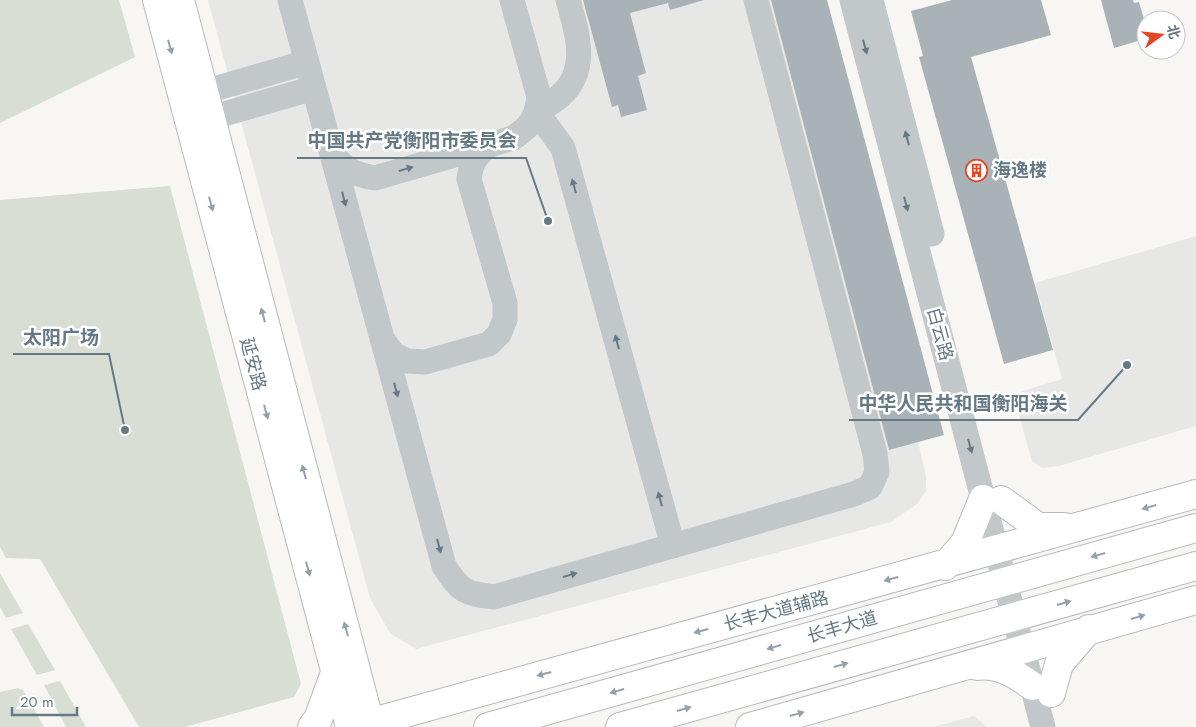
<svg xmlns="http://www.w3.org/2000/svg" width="1196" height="727" font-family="Jost,'Noto Sans SC',sans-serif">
  <rect width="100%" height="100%" fill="#f7f6f3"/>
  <path fill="#e7e8e6" d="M208 0H771L889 450 918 442 926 476V491L917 504 891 522 416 649 390 633 370 598Z
    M1196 236V426L1059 466 1042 468 1032 461 1013 394 1062 379 1035 283Z
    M974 716 987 727H933Z"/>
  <path fill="#d8ded4" d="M0 0H119L135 57 0 123Z
    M170 186 301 684 294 697 185 727H139L40 559 6 558 0 547V200Z
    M0 573 23 613 6 618 0 607Z
    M28 624 55 670 37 675 11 629Z
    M60 681 86 727H66L44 685Z
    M18 688 23 690 44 727H0V692Z"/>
  <path fill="#a8b2b7" d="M583 0H704L670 10 668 3 630 13 646 73 638 76 647 110 621 117 618 105 612 107Z
    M771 0H827L944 435 889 450Z
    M952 0H1041L1051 35 971 57 1053 350 1004 364 919 57 923 56 911 11Z
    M1101 0H1133L1134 3 1139 2 1146 26V37L1137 39 1138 41 1114 48Z"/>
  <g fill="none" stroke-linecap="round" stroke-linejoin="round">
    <defs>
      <path id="major" d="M157 0 350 727
        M180 0 371 727
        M1001 500 1038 527H1064
        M945 566 965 543 983 499
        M977 666C998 663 1016 674 1032 686
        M1051 693 1059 664 1089 629
        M312 727 318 719 335 673
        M355 727 1196 494
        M488 727 1196 528
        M620 727 1196 566
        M750 727 1196 600"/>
    </defs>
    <use href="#major" stroke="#b5babd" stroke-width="30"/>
    <path stroke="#c2c7c9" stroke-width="25" d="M290 0 444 566C460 591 465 594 494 597L854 494 870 487 877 472 875 454 756 0
      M568 0C577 32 590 70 560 96 553 102 544 107 537 112L563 148 673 546
      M852 0 1043 727
      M871 0 932 234
      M307 62 204 92 187 111 210 118 314 88
      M332 154C346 170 353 174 375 178L513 138C531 126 536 119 539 97L512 0
      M382 339 393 354 407 361 425 362 489 344 499 334 505 319V303L469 179C471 162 477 154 490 145"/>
    <use href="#major" stroke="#fff" stroke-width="28"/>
  </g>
  <defs><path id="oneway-solid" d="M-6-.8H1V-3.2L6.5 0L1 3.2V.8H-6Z" transform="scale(1.25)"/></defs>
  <g fill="#93a1aa">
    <use href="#oneway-solid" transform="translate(170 47) rotate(75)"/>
    <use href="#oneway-solid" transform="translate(211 204) rotate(75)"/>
    <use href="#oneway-solid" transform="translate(263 315) rotate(-105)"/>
    <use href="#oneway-solid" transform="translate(266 412) rotate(75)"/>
    <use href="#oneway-solid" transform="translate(304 472) rotate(-105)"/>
    <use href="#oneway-solid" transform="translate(1149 507) rotate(164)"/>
    <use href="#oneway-solid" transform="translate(1098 555) rotate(164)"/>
    <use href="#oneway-solid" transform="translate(308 569) rotate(75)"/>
    <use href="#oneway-solid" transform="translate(891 579) rotate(165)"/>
    <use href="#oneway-solid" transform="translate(1064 603) rotate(-16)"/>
    <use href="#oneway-solid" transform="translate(1138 617) rotate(-16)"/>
    <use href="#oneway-solid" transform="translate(346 629) rotate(-105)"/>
    <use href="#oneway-solid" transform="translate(701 631) rotate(165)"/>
    <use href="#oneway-solid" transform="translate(774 647) rotate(164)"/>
    <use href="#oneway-solid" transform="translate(841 665) rotate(-16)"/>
    <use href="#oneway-solid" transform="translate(544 674) rotate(165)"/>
    <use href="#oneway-solid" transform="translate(617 691) rotate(164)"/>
    <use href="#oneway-solid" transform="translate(684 709) rotate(-16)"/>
    <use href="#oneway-solid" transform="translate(797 714) rotate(-16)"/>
  </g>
  <g fill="#657985">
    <use href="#oneway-solid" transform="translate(865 47) rotate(75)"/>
    <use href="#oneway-solid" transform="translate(907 138) rotate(-105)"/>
    <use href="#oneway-solid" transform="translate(406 169) rotate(-16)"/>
    <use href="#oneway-solid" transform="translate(574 186) rotate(-105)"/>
    <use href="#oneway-solid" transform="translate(344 199) rotate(75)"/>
    <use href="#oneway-solid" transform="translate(906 204) rotate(75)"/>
    <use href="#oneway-solid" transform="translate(617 342) rotate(-105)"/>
    <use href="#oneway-solid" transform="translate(396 390) rotate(75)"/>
    <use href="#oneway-solid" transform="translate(970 446) rotate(75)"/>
    <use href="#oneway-solid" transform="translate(660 499) rotate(-105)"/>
    <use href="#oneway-solid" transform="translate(439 546) rotate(75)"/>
    <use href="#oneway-solid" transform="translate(570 575) rotate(-16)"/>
  </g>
  <defs>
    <symbol id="building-ring" viewBox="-11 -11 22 22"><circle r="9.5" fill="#fff" stroke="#e74423" stroke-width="1.5"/><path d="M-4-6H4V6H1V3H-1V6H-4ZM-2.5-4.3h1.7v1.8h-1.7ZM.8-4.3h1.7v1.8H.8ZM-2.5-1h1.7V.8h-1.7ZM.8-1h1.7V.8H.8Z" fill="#e74423"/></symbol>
  </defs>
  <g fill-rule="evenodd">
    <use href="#building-ring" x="964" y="158" width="25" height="25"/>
  </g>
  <g text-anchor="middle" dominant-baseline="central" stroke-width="5" stroke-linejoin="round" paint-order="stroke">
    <g font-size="18" font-weight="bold" fill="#657985" stroke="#fff" text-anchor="start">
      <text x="993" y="170">海逸楼</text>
    </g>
    <g font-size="18" fill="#657985" stroke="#fff">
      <text transform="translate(940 334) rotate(75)">白云路</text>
      <text transform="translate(253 364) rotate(75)">延安路</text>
      <text transform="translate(776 611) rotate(-15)">长丰大道辅路</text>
      <text transform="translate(842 627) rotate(-16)">长丰大道</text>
    </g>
  </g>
  <path fill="none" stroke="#657985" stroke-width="2" d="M548 221L526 158H297M125 430L109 354H13M1127 365L1078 420H849"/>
  <g fill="#657985" stroke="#fff" stroke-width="2">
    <circle cx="548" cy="221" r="5"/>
    <circle cx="125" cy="430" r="5"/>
    <circle cx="1127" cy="365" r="5"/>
  </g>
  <g font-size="19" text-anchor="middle" font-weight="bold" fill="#657985" stroke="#fff" stroke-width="5" stroke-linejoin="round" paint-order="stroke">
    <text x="412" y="147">中国共产党衡阳市委员会</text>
    <text x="61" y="344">太阳广场</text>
    <text x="963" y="410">中华人民共和国衡阳海关</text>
  </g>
  <g transform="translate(1161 35) rotate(75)"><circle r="24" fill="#ffffff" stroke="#c1c9ce"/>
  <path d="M0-4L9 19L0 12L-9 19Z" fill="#e74423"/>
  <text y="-8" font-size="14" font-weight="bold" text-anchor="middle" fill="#657985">北</text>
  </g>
  <path d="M12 707v8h65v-8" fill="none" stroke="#657985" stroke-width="2.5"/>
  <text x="20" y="707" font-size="15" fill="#657985" stroke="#ffffff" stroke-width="4" paint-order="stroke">20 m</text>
</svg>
